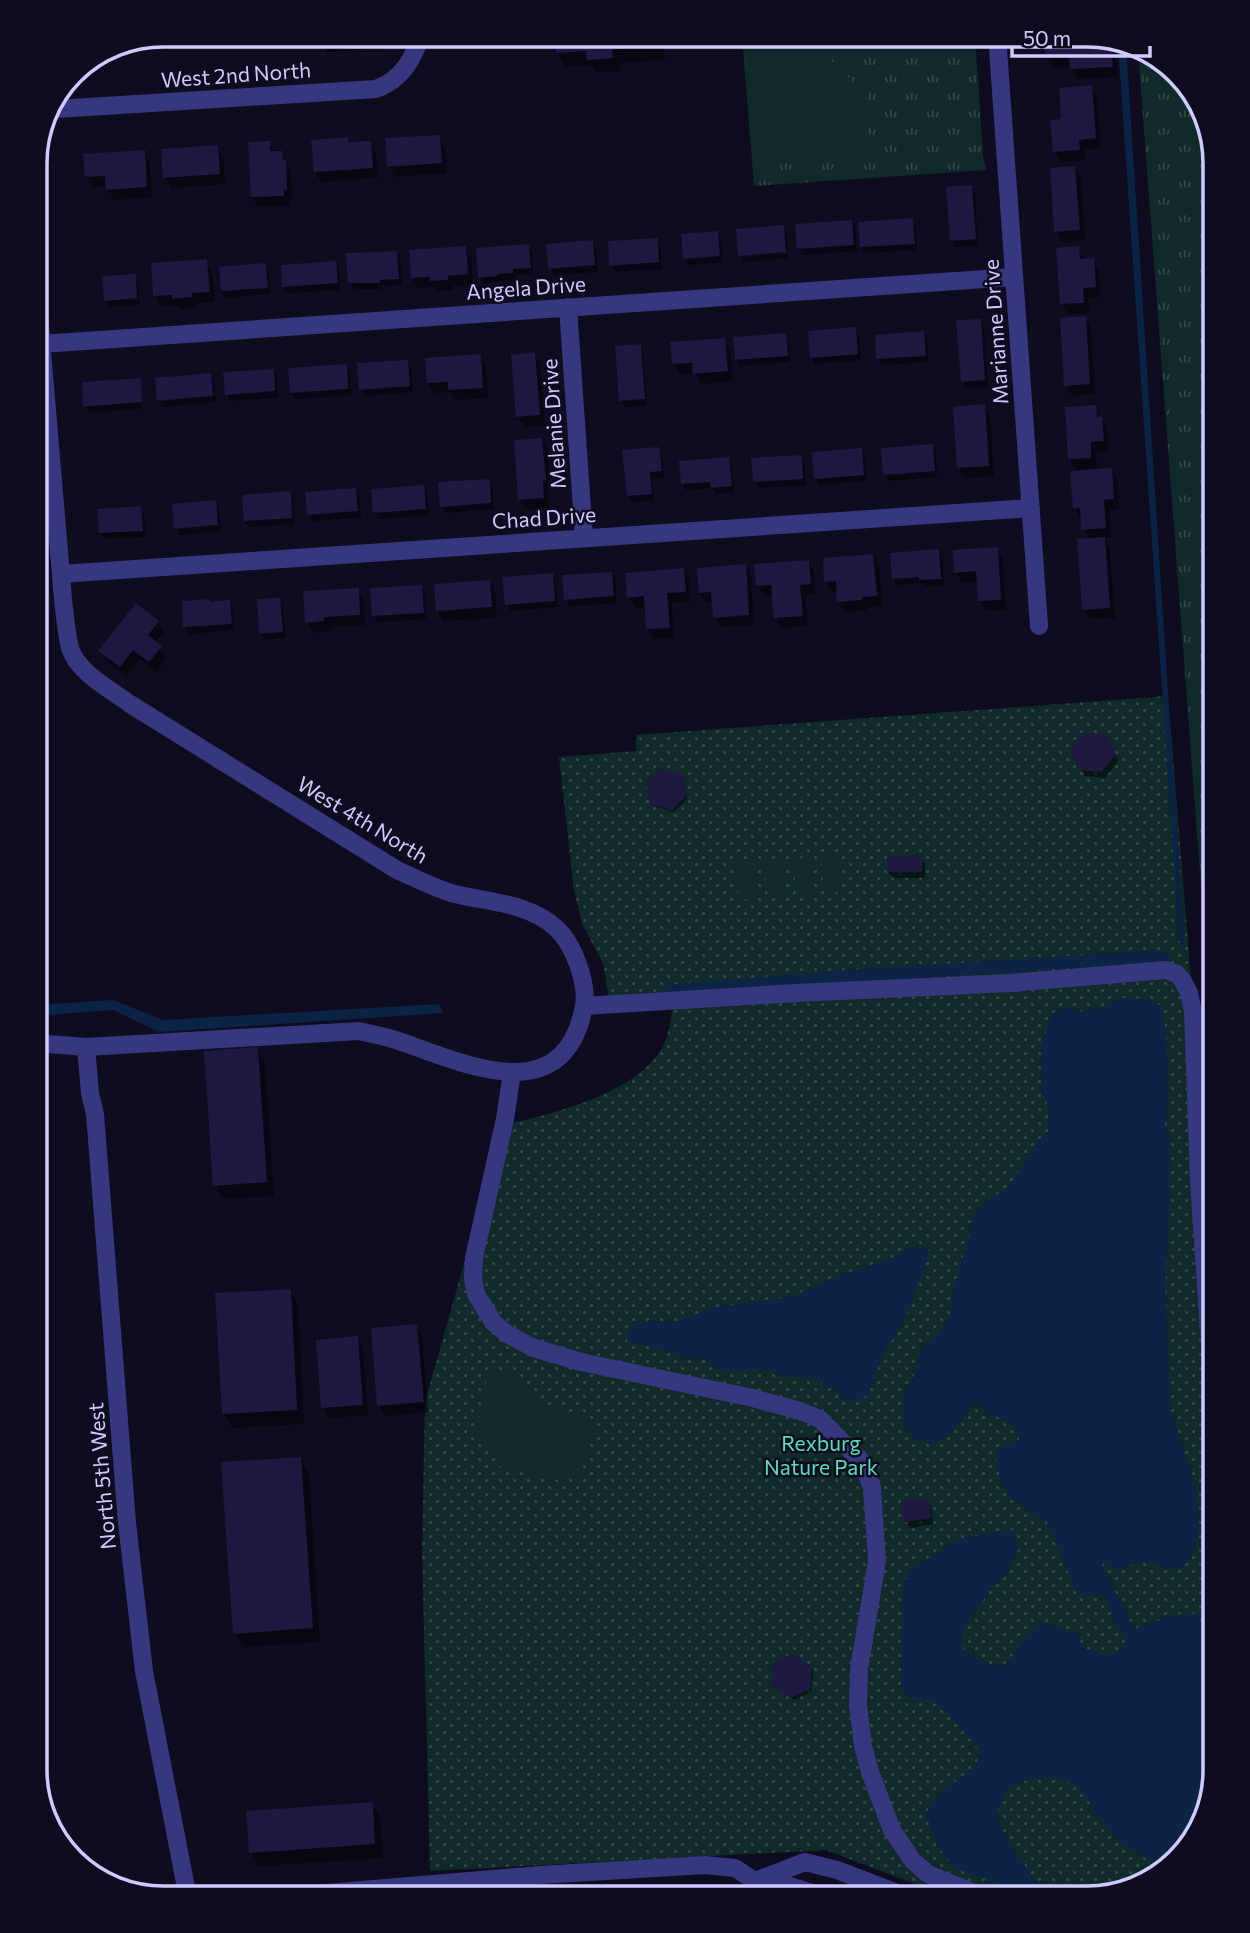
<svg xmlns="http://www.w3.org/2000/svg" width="1250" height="1933" font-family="Commissioner,sans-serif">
  <defs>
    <pattern id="grass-tufts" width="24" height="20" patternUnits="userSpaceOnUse" patternTransform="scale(1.75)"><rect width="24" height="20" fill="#0f2a28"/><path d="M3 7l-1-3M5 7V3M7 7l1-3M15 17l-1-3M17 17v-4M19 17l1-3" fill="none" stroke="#314848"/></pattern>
    <pattern id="park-dots" width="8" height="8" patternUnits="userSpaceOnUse" patternTransform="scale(1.75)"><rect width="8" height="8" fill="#0f2a28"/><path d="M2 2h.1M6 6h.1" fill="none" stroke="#314848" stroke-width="1.8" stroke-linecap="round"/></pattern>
  </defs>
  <rect width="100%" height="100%" fill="#0f0c20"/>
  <path fill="url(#grass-tufts)" d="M742 35H975L983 155 986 170 754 186Z
    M1138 50 1159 57 1202 106 1215 163V1072Z"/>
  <path fill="url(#park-dots)" d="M1168 696 1215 1275V1771L1198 1834 1144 1885 1087 1898H951L826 1850 430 1871 422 1550 425 1402 503 1125C550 1115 637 1093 662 1048 670 1033 671 1017 673 1000L610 1005 603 963 583 926 574 891 559 757 636 751V735Z"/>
  <path fill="#0f2a28" d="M823 53 866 94 870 158 775 164 751 144 744 59Z
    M838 855 842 892 824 893 821 856Z
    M810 857 813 894 796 896 793 859Z
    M781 859 785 896 768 898 764 861Z
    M753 862 756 899 739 900 735 863Z
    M489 1370 523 1377 537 1404 582 1415V1419L593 1422 594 1431 579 1475 563 1481 501 1468 476 1428Z"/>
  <path fill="#0b2345" d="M1118 43 1126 45 1185 955 1179 940Z
    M1164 950 1171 961 665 996V985L848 970Z
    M1122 998 1145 999 1160 1005 1166 1029 1168 1105 1165 1125 1171 1150 1169 1186 1170 1209 1165 1284 1171 1412 1196 1488 1199 1524 1195 1549 1183 1567C1161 1571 1169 1568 1150 1563 1139 1560 1127 1567 1116 1570L1103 1562 1102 1566 1134 1629C1153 1624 1178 1609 1198 1615L1206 1634 1209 1659 1215 1771 1198 1834 1161 1868 1120 1842 1095 1813 1081 1787C1048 1774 1037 1773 1006 1790L996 1815 1007 1840 1044 1893 1033 1895 956 1868 942 1852 925 1815 935 1797 975 1767 981 1752 947 1712 929 1700 909 1698 901 1690 903 1587 909 1570 962 1538 1012 1530 1019 1547 1006 1575 988 1593 964 1627 962 1648 976 1659 994 1667 1007 1663 1031 1631 1043 1623 1077 1633 1083 1648 1107 1655 1121 1651 1127 1639 1114 1622 1105 1594 1085 1595 1076 1590 1047 1522 1010 1497 1001 1483 995 1450 1019 1440 1018 1430 1006 1420 993 1415 989 1417 985 1408 974 1404 950 1434 935 1443 916 1440 903 1423V1395L916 1372 921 1349 939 1335 950 1317 954 1288 976 1210 994 1196 1009 1188 1037 1141 1048 1132 1049 1108 1042 1092 1041 1045 1053 1013 1071 1007 1078 1012 1097 1009Z
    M113 1000 163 1020 439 1004 443 1013 159 1032 113 1010 35 1016V1005Z
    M911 1247 929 1248 925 1269 916 1284 914 1299 895 1336 884 1352 868 1395 854 1401 843 1398 836 1389 824 1387 820 1379 788 1377 762 1369 733 1371 719 1369 703 1358H686L667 1351 627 1341 631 1328 649 1321 677 1322 713 1308 791 1297 840 1276 900 1255Z"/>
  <path fill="#0007" d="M311 35H386L387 48 327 52 325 48H317Z
    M556 35H663L665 60 619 63 620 71 597 73 592 65 566 67 558 53Z
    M1045 35H1096L1106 39V48L1110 47 1116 58 1118 77 1078 79 1072 67 1053 68 1047 58Z
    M1091 87 1097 97 1101 148 1084 150 1085 160 1061 162 1055 152 1063 121Z
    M439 136 445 147 447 173 395 177 389 166Z
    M347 139 350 144 370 143 376 153 378 178 321 182 315 171Z
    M269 142 275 153H281L291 172 292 200H289V206L258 207 252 197Z
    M217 147 223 157 225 184 171 188 165 177Z
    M144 152 150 163 152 197 114 200 107 186 92 187 86 176Z
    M1075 168 1081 178 1085 240 1062 242 1056 231Z
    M971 187 975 193 978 246 955 247 952 241Z
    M912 220 916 227 917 250 865 253 861 247Z
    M851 222 855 228 857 251 802 255 798 248Z
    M783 227 787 233 788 250 740 254Z
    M717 233 721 239 723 262 688 265 684 258Z
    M657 239 660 246 662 269 615 272 611 265Z
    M592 242 596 249 598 272 554 275 550 268Z
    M528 246 532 252 533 274 516 275V279L484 284 480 277Z
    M465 248 471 258 473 285 453 286V290L438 291 435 287 418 288 412 278 411 252Z
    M1078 248 1084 261 1093 260 1099 270 1100 297 1088 298 1089 313 1068 314 1062 304Z
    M396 253 400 259 402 285 382 286V289H354L350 282Z
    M788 253 789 258 744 262 741 257Z
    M206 261 212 271 215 302 196 303 197 308 180 309 177 305 161 306 155 296Z
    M335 262 339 269 340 290 288 293 284 287Z
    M265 265 269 272 270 294 226 298 222 291 221 268Z
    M135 276 138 282 140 304 110 307 106 300Z
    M1085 318 1091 328 1095 394 1072 396 1066 385Z
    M980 321 984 327 988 387 966 388 962 382Z
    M855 329 859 335 861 360 815 364 812 357Z
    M923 333 927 340 928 362 882 365 878 359Z
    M785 334 788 341 790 362 740 366 737 360Z
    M724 340 730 350 733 381 701 384 695 373 680 374 674 364 672 344Z
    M640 346 643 352 647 405 625 407 621 400Z
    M534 354 540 365 545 425 524 427 518 417Z
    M480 355 486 366 488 398 456 400 451 392 434 393 428 383Z
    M407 361 411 368 413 392 364 396 361 390Z
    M346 366 350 373 351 395 295 399 291 393Z
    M273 370 277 377 278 398 230 401 227 394Z
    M210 375 214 381 216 402 162 407 159 400Z
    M140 379 142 384H139L141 409 89 413 85 406Z
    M984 406 990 416 994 476 965 478 959 468Z
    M1095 407 1107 428 1109 451 1096 452 1097 471 1111 470 1117 480 1119 509 1109 510 1111 538H1104L1110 550 1115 618 1090 619 1084 609 1090 540 1075 508 1078 472 1070 459Z
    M542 439 548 450 551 490H548L549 508 526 510 520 499Z
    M932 446 936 453 937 477 889 481 885 474Z
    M658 448 662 455 664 478 652 479 654 500 632 502 628 496Z
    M861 450 865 456 867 481 819 485 815 478Z
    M801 457 804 463 806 485 759 488 755 482Z
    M728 459 732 466 734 492 716 494 713 488 686 490 682 484Z
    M489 481 492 487 494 509 445 513 441 506Z
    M423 487 427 493 429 515 378 519 374 512Z
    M355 490 359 496 361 518 312 521 309 514Z
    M290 493 293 500 295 524 249 527 245 521Z
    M215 502 219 509 221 531 180 535 176 528Z
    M140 508 144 515 146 537 104 539 101 533Z
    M997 549 1003 559 1006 610 986 611 980 601 979 582 962 583 956 572Z
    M938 551 942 558 944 585 924 586 923 583 897 585 893 578Z
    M873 556 879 566 882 606 867 607V610L845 612 839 602 838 591 832 592 826 582Z
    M808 562 814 572 815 594 805 595 808 626 782 628 776 618 774 595 764 596 758 586Z
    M745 566 751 577 754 625 720 627 714 617 713 603H706L700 593Z
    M683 570 689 580 690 602 672 603 674 638 654 639 648 629 646 607 635 608 629 597Z
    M611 573 615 580 617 603 569 606 566 599Z
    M552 575 556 582 558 607 511 611 507 605Z
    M489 582 495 592 497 618 443 621 437 611Z
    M421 587 425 593 426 619 377 622 374 616Z
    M358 590 364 600 365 625 329 627V631L313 633 307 622Z
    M279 599 283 606 285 638 265 640 261 634Z
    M183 602H229L233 609 234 630 189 634 185 627Z
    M158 622 164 632 155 643 167 658 156 672 140 659 126 677 106 661 100 651Z
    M1104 735 1118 761 1105 778 1085 776 1081 769Z
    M684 779 687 799 674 812 653 806 651 803Z
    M921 857 925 864V878H893L889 872Z
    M257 1049 265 1063 274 1196 223 1199 215 1185Z
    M290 1291 298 1305 304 1424 232 1428 224 1414Z
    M416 1326 422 1336 428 1412 385 1416 379 1405Z
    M357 1338 363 1348 368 1415 329 1418 323 1408Z
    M300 1459 309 1473 320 1642 243 1647 234 1633Z
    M927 1499 931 1506 933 1524 910 1528 906 1521Z
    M811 1668 813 1671 811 1692 794 1700 774 1686Z
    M372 1804 380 1818 383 1858 259 1866 251 1852Z"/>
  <path fill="#1f1841" d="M310 35H382V37L320 42 319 38H310Z
    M555 35H657L658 46 612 49 613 58 587 60 586 51 556 53Z
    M1044 35 1101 37 1102 46H1111L1113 67 1070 69 1069 57 1045 58Z
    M1092 85 1096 138 1079 140 1080 150 1053 152 1050 120 1061 119 1059 88Z
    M440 135 442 163 387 167 385 138Z
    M348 137V142L371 141 373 168 314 172 311 140Z
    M270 141V151H282L283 160H286L287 190H284V196L251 197 248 142Z
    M218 145 220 174 163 178 161 149Z
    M145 150 147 187 106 190 105 176 85 177 83 154Z
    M1075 166 1080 230 1054 232 1050 168Z
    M972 185 976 239 950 241 946 187Z
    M913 218 915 244 860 247 858 222Z
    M852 220 854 245 797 249 795 224Z
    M784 225 786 252 738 256 736 229Z
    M718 231 720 256 683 259 681 234Z
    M658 238 659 262 609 266 608 241Z
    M593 240 595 265 548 269 546 244Z
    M529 244 531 268 513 269V273L497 274V276L478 278 476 248Z
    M466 246 468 274 448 276V280L430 281V277L411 278 409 250Z
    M1079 246 1080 259 1094 258 1096 287 1083 288 1084 303 1060 304 1056 248Z
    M397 251 399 279 380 280V283H348L346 253Z
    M207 259 210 292 192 293V297L172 299V295L153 296 151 263Z
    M336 261 338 283 282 287 281 265Z
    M266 263 268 288 221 291 219 267Z
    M136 274 137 298 104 301 102 276Z
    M1086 316 1090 384 1064 386 1060 318Z
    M981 319 985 380 961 382 956 320Z
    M856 327 858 354 810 358 808 331Z
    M924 331 926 356 876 359 875 335Z
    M786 333 788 356 735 360 733 337Z
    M725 338 728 371 693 374 692 363 672 364 670 342Z
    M641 344 645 399 619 401 615 346Z
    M535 352 540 415 516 417 511 355Z
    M481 354 483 388 448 390V382L427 383 425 358Z
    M408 360 410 386 359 390 357 363Z
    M347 364 348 389 290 393 288 368Z
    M274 369 275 391 225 395 223 372Z
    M211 373 213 396 157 401 155 378Z
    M141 378 142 402 83 407 82 382Z
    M985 404 989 466 957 468 953 407Z
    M1096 405 1097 417 1102 416 1104 441 1091 442V458L1068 459 1065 407Z
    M542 438 546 480H543L544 498 518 500 514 440Z
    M933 444 935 471 883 475 881 448Z
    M659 447 662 471 650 472 652 494 627 496 622 450Z
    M862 448 864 475 814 479 812 452Z
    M802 455 803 479 753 482 751 458Z
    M729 457 732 486 711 488 710 482 681 484 679 461Z
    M1112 468 1114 499 1104 500 1106 528 1081 530 1080 508 1073 509 1070 471Z
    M490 479 491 503 440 507 438 482Z
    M424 485 426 509 373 513 371 489Z
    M356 488 358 511 307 515 305 492Z
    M291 491 292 518 244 521 242 495Z
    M216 500 218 525 174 529 172 504Z
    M141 506 143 531 99 533 97 509Z
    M1105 537 1110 608 1082 610 1077 539Z
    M998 547 1001 600 978 601 976 571 954 573 953 550Z
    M939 549 941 579 919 580V577L892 579 890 553Z
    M873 554 877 596 862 597V600L837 602 836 581 824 582 823 558Z
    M809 560 811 584 800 585 803 616 774 618 771 585 756 586 754 564Z
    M746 564 749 615 713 618 711 592 699 593 697 568Z
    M684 568 686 592 667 593 670 628 646 629 644 596 627 598 625 573Z
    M612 572 614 596 564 600 562 575Z
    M553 573 555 601 505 605 502 577Z
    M490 580 492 607 436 611 434 584Z
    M422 585 424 613 372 616 370 588Z
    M359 588 360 615 324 617V621L305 623 303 591Z
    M280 598 283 632 259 634 257 599Z
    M209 599 210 602 230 600 232 624 183 627 182 601Z
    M136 603 159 621 148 635 162 646 149 662 133 650 120 667 98 651Z
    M1082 733H1105L1116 754 1101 772 1079 770 1071 751Z
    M661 769 683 774 687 795 672 810 650 804 646 783Z
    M922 855V872H887V856Z
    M258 1047 267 1182 213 1186 204 1051Z
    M291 1289 297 1410 222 1414 215 1293Z
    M417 1324 424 1402 377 1406 371 1328Z
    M358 1336 363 1405 321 1408 316 1340Z
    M301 1457 313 1628 233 1634 221 1462Z
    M928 1498 931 1518 904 1522 901 1501Z
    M791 1654 812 1666 810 1689 791 1698 772 1687V1665Z
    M373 1802 375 1844 249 1853 246 1811Z"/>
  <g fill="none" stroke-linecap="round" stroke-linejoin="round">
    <path stroke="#37377f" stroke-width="18" d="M997 35 1039 626
      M56 109 376 89C401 80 413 60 421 35
      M568 307 584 538
      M41 344 1014 277
      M61 574 1031 508
      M584 1006 797 993 1011 983 1166 970 1177 974 1183 981 1189 993 1193 1011 1199 1182 1215 1420
      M35 1043 86 1047 359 1031C371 1034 384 1036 396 1040 461 1062 564 1114 584 1006 588 983 573 943 556 928 528 902 485 902 451 893 432 887 415 878 397 870L130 704C110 689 78 673 70 648 66 632 65 615 63 599L35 268
      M86 1047 90 1093 95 1114 127 1523 144 1671 188 1898
      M512 1072 505 1119 474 1258 473 1278 476 1294 493 1322 507 1334 534 1348 581 1362 753 1398 800 1411 820 1419 862 1462 872 1488 877 1561 859 1669 858 1705 863 1746 870 1772 892 1830 913 1861 928 1874 987 1898
      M758 1881 790 1886 828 1898
      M266 1898 540 1875 705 1865 735 1868 755 1881 805 1862 837 1870 910 1898"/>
  </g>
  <g text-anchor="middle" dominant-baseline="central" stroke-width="5" stroke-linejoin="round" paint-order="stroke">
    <g font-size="21" fill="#cfcbff" stroke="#0f0c20">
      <text transform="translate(236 74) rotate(-4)">West 2nd North</text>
      <text transform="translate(526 287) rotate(-4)">Angela Drive</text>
      <text transform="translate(995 332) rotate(-94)">Marianne Drive</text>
      <text transform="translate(553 424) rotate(-94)">Melanie Drive</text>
      <text transform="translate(544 517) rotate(-4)">Chad Drive</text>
      <text transform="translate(363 819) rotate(31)">West 4th North</text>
      <text transform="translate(101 1476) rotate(-95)">North 5th West</text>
    </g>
    <g font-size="21" fill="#56e0b8" stroke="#0f0c20">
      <text x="821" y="1442">Rexburg<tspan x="821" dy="24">Nature Park</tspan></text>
    </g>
  </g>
  <path d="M0 0H1250V1933H0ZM163 47H1087A116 116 0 0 1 1203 163V1770A116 116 0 0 1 1087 1886H163A116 116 0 0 1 47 1770V163A116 116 0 0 1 163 47Z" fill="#0f0c20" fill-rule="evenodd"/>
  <path fill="none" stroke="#cfcbff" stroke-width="3.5" d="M163 47H1087A116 116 0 0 1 1203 163V1770A116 116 0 0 1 1087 1886H163A116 116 0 0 1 47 1770V163A116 116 0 0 1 163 47Z"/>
  <path d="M1012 46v10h138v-10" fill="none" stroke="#cfcbff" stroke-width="3.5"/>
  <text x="1023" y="46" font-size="21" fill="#cfcbff" stroke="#0f0c20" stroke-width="5" paint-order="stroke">50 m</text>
</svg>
